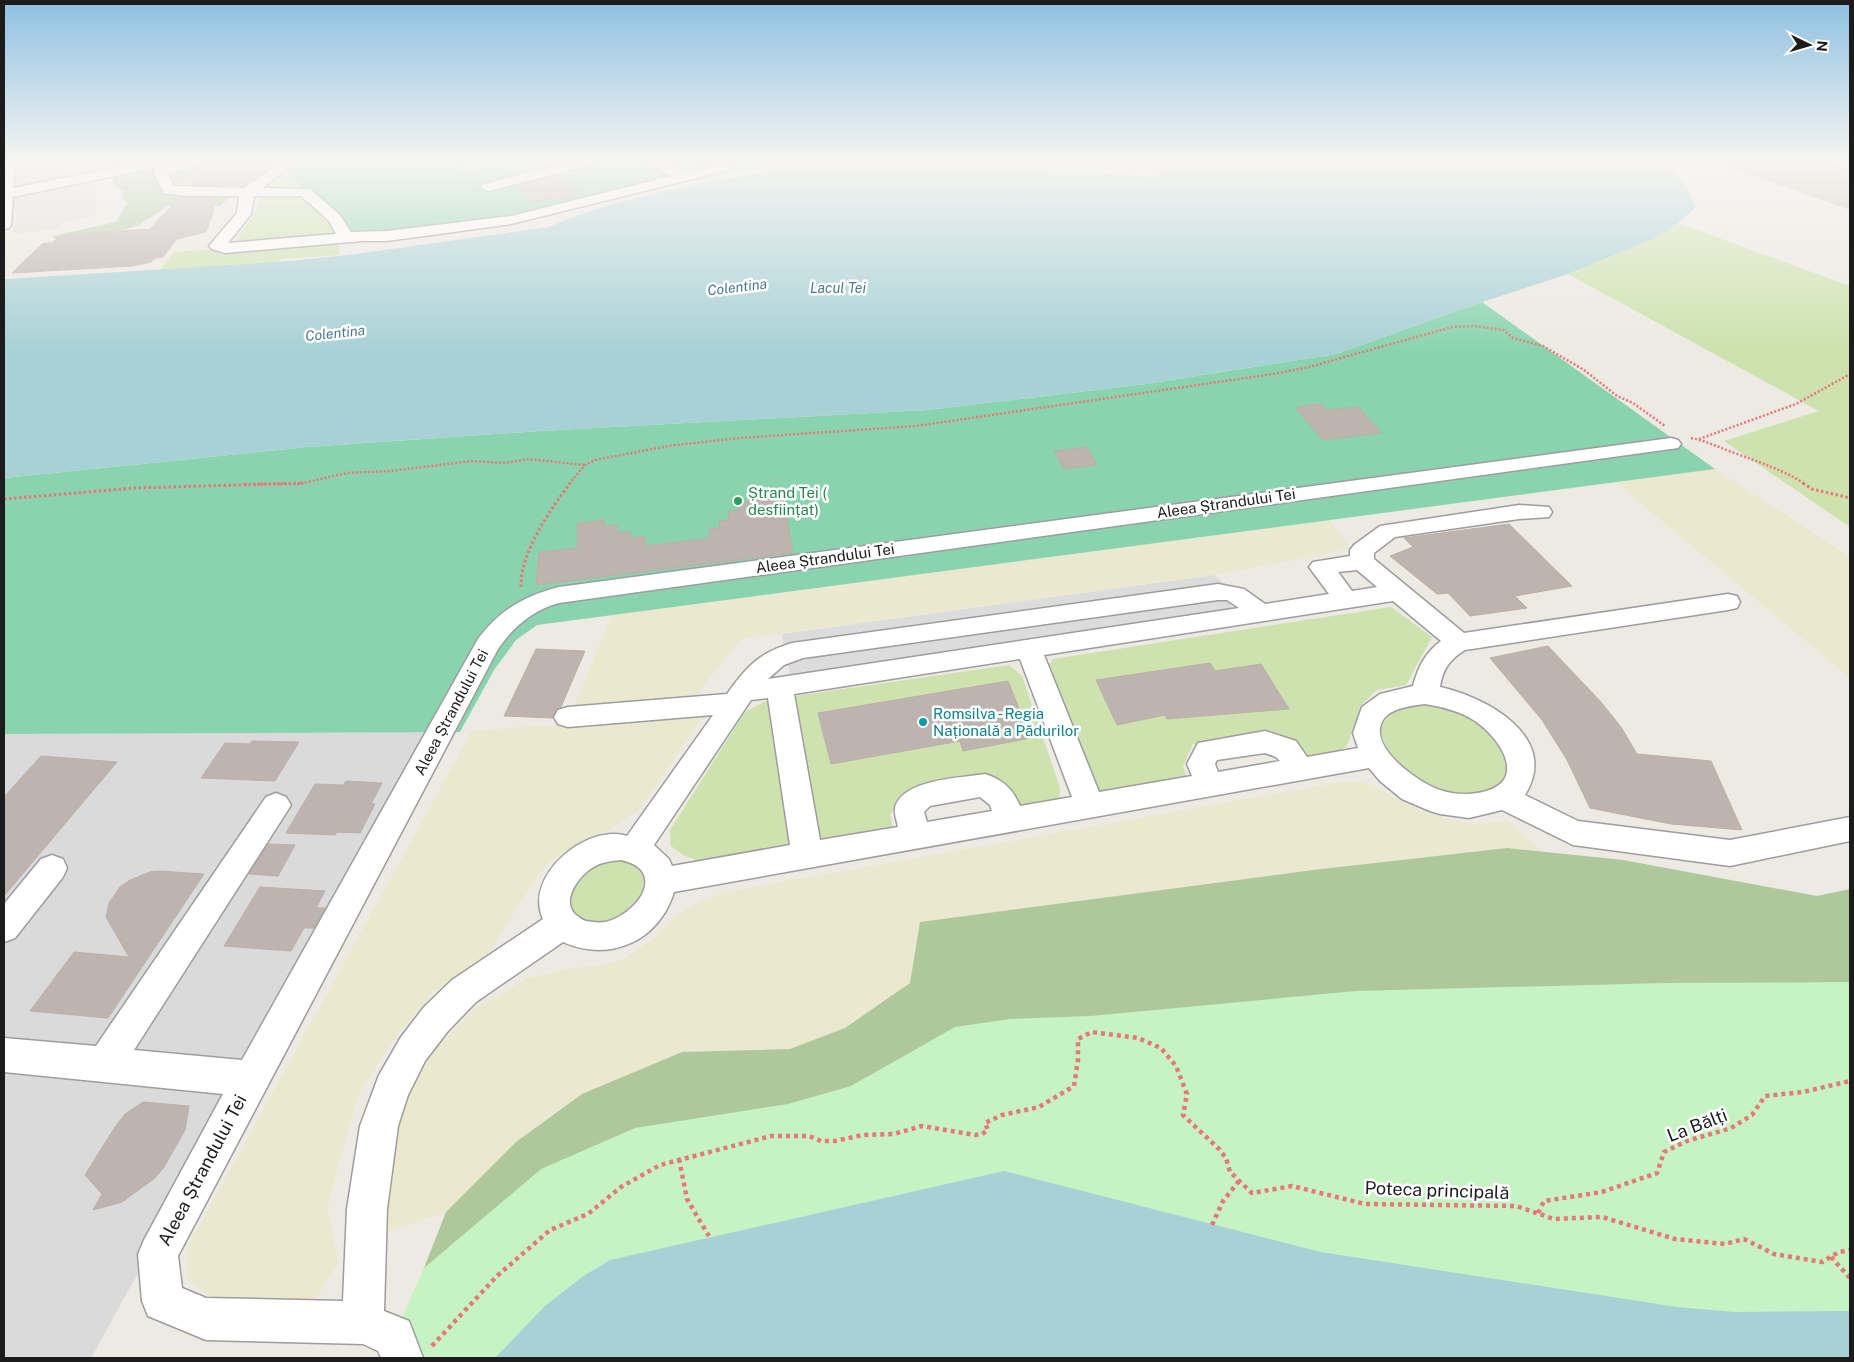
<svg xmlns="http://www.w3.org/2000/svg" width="1854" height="1362" font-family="'Public Sans',sans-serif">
  <rect width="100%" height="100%" fill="#ede9e3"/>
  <path fill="#dadada" d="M4 161H191L20 196 10 229 4 230Z
    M437 732 91 1358H4V734Z"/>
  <path fill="#c0bfb0" d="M1711 161H1850V210Z"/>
  <path fill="#eae9d0" d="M1715 469 1850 557V678L1615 482Z
    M1330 520 1351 549 1215 575 741 639 693 699 572 711 612 615Z
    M705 714 641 807 616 826 550 861 529 889 488 954 431 994 395 1038 359 1094 342 1152 327 1209 339 1261 313 1303 214 1299 187 1279 186 1250 472 731Z
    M1360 781 1382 790 1423 812 1469 824 1509 821 1541 851 1507 848 1313 870 921 922 910 983 845 1028 790 1049 682 1052 582 1094 516 1142 446 1212 381 1234 390 1155 402 1106 436 1048 475 1009 526 979 566 969 596 966 624 959 656 937 676 916 700 901 726 892 1335 783Z"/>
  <path fill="#cde2ae" d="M289 167 310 189 263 188Z
    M298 193 337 233 330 238 233 245 257 209 260 194Z
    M1678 223 1850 286V527L1724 441 1819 411 1568 274 1653 239Z
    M338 241 340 255 281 259 277 264 160 270 174 252Z
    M1391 607 1432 637 1406 685 1377 690 1361 705 1347 746 1329 757 1307 762 1263 734 1193 744 1183 766 1189 782 1104 795 1095 789 1048 668 1053 659Z
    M1009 665 1022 676 1060 788 1059 800 1016 808 1012 792 995 778 909 791 890 814 893 828 701 862 683 855 671 846 670 830 745 712 768 700Z
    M1413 704C1433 704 1453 706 1472 717 1492 729 1517 757 1502 781 1499 787 1490 792 1484 793 1460 799 1442 792 1422 782 1417 780 1409 778 1405 774 1400 771 1397 764 1393 759 1390 754 1384 749 1382 743 1375 721 1395 710 1413 704Z
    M608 860C673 860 638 931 592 923 561 918 566 887 584 871 590 865 601 863 608 860Z"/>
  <path fill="#aec89c" d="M200 161H219L179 186 167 174 173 167Z
    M162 163 152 175 165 194 230 197 220 206H168L139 225 124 230 54 238 53 236 116 222 127 203 122 196 123 191 113 185V174Z
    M1507 848 1623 860 1817 896 1850 889V1028L424 1268 446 1212 516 1142 582 1094 682 1052 790 1049 845 1028 910 983 920 922 1313 870Z"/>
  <path fill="#c5f3c4" d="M1850 982V1358H402L394 1336 424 1268 541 1169 635 1128 788 1104 851 1086 955 1027 1010 1019 1091 1016 1356 991 1665 983Z"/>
  <path fill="#89d4af" d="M275 161H797L678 183 557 213 358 241Z
    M1482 302 1715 469 537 625 516 640 494 670 460 732 4 734V478L307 447 540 431 927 410 1146 384 1336 354Z"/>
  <path fill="#dcdcdc" d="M95 180 97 216 64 222 58 229 13 234 19 197 29 192Z
    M1215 575 1227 588 784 648 782 634Z
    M1226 597 1233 609 790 675 787 658Z"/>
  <path fill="#a8d1d6" d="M829 161H1028V169L1160 177 1159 168 1206 161H1663L1685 183 1696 207 1678 223 1653 239 1568 274 1482 302 1336 354 1146 384 927 410 540 431 307 447 4 478V280L6 279 278 262 348 255 549 227C588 209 629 200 670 190 723 179 776 169 829 161Z
    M1004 1171 1321 1252 1677 1307 1734 1312 1850 1311V1358H495L545 1306 582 1277 610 1260Z"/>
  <path fill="#bdb4b0" stroke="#bdaea7" d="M214 161H279L243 186 185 184 204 172Z
    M558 175 581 194 554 201 551 199 534 203 515 186Z
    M180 197 215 198 213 213 206 232 177 239 163 257 155 258 151 262 133 266 12 273 42 244 53 242 57 238 78 234 150 229Z
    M1322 404 1327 410 1358 407 1382 433 1323 440 1295 407Z
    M1087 447 1097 465 1064 469 1054 451Z
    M782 490 793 553 536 585 539 552 577 548 578 523 605 520V526L617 525V533L630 531 631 538 645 536V546L710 538 709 529 720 528 719 521 729 520 728 511 740 510 739 503 754 501 752 493Z
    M1509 524 1572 586 1515 596 1527 608 1470 616 1448 593 1437 594 1390 556 1413 547 1404 538Z
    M1548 646 1601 702 1621 727 1637 754 1711 761 1742 830 1671 824 1590 808 1567 760 1542 720 1490 658Z
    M536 649 585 651 561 707 556 709 553 718 504 716Z
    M1210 663 1215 671 1261 664 1289 709 1167 719 1165 715 1117 725 1096 680Z
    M1008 681 1031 738 963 751 960 741 831 764 818 713Z
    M252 741 299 742 275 781 201 778 225 743 250 744Z
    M41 756 117 762 4 896V797Z
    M346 781 382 783 371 804H375L360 833 337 832 335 835 286 833 315 784 343 785Z
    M268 844 295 845 278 876 249 874Z
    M158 871 204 874 108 1018 30 1011 74 952 129 957 106 917 109 903 120 887 130 880 150 872Z
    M260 887 325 891 316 908H325L314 928H304L291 951 224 946Z
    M143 1102 189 1106 185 1130 164 1167 155 1178 122 1202 93 1210 102 1194 85 1175 115 1127 125 1114Z"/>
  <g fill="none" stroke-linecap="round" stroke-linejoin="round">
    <defs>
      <path id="minor" d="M4 161H15L13 188 147 161H172L170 163 180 161H204L202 164 168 174 174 186 244 188 282 161H297L262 188 310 189 340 215 351 232 387 231 511 216 671 176 648 164 646 161H663L685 173 724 163 731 167 729 170 511 224 387 241H362L225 253 212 249 209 246 237 213 239 196H185L164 193 153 172 162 166 13 197 11 225 9 228 4 229ZM254 196H301L329 221 336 234 228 243 251 214Z
        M575 161H597L595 164 488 191 481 187 483 184Z
        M1850 161V168L1845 169 1838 165 1840 162Z
        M1671 438 1678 440 1681 444 1678 448 559 603C533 610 513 627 498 649L178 1256 182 1288 206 1298 343 1301 347 1209 360 1126 379 1075 401 1037 424 1007 452 980 543 919C523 876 587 823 627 836L713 715 568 727 558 724 554 717 558 710 568 707 727 694C747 666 759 653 792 643L1218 584 1244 589 1265 604 1329 594 1309 567 1313 562 1350 556V550L1354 545 1380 526 1519 505 1549 507 1552 512 1549 517 1519 519 1395 537 1374 553V559L1464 633 1728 594 1737 596 1740 602 1737 608 1728 610 1465 650C1449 660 1443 669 1440 687 1486 697 1561 737 1525 795L1578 821 1730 840 1850 817V841L1730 866 1573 845 1502 810 1469 818 1440 814 1430 811 1402 799 1380 781 1369 768 674 892C659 941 610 963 563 942L476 1002 448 1031 425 1061 408 1095 398 1126 387 1209 384 1311 409 1321 423 1358H381L378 1351 363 1344 206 1340 148 1316 142 1301 138 1254 144 1240 223 1094 4 1072V1038L96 1046 266 797 276 793 286 797 291 805 286 813 134 1050 242 1060 478 639C500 610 524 596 559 587ZM1357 570 1377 587 1352 591 1338 572ZM1218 600H1227L1239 608 768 679 784 665 803 658ZM1393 601 1441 641C1425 653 1418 667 1413 686L1380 694 1362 707 1353 733 1358 748 1307 757 1296 741 1265 731 1198 743 1187 764 1192 776 1099 792 1044 655ZM1020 659 1072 797 1020 806C1013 789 1002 779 985 774 961 778 902 779 895 808 894 813 897 822 898 827L820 840 794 694ZM768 698 790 845 672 866 669 859 654 845 751 700ZM1425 704C1443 707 1460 711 1475 721 1504 741 1529 785 1477 793 1466 795 1453 794 1443 791 1421 785 1366 747 1383 720 1392 707 1412 706 1425 704ZM1265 753 1276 757 1280 761 1218 772 1215 764 1217 760ZM980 797 990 805 992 811 927 822 924 812 930 806ZM621 860C629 862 639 865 643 873 654 894 623 919 605 922 600 923 592 922 586 921 582 920 580 918 576 915 560 901 579 876 592 868 601 862 611 861 621 860Z
        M52 855 63 859 67 868 63 877 15 938 4 942V904L41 859Z"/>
    </defs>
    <use href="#minor" stroke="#9d9d9d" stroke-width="3"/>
    <path stroke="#eb7676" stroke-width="2" stroke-dasharray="1 1" stroke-linecap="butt" d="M454 161 475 177"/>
    <path stroke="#eb7676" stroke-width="2.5" stroke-dasharray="2 2" stroke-linecap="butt" d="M1691 438C1706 441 1718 447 1732 452 1758 462 1782 469 1805 484
      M1699 439 1796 404 1850 374
      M245 484H299L347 473 389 471 472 461 505 463 529 459 584 465
      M569 484 585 465 595 460 668 446 739 438 916 426 1273 374 1309 367 1452 327 1475 326 1504 330 1513 338 1543 346 1584 370 1617 396 1633 403 1665 426"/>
    <path stroke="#eb7676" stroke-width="3" stroke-dasharray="2.5 2.5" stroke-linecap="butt" d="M1803 483 1812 489 1850 498
      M4 499 135 488 304 483
      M521 587C520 552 550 511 570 483"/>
    <path stroke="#eb7676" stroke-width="4.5" stroke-dasharray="4 4" stroke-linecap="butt" d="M679 1159 687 1199 710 1238
      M1538 1213 1544 1201 1602 1192 1657 1173 1664 1152 1687 1141 1731 1128 1752 1115 1765 1096 1803 1092 1850 1081
      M1212 1225 1223 1201 1239 1181
      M1831 1257 1850 1278
      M432 1346 497 1276 550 1230 588 1214 621 1187 660 1165 771 1136H809L821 1141H835L863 1135 894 1134 922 1126 975 1135 982 1134 988 1130 985 1123 1002 1115 1039 1107 1074 1086 1078 1060V1039L1092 1032 1138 1038 1161 1048 1176 1066 1187 1094 1183 1115 1219 1149 1226 1158 1230 1172 1252 1193 1292 1186 1365 1204 1516 1206 1554 1219 1602 1217 1675 1239 1725 1244 1744 1239 1774 1254 1822 1262 1839 1252 1850 1250"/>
    <use href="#minor" fill="#fff" fill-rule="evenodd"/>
  </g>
  <linearGradient id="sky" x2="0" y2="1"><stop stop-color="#8ec0e1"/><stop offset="0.46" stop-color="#f7f5f2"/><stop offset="1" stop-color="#f7f5f2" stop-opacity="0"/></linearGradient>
  <rect width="1854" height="351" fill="url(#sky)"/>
  <circle fill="#2e9e5b" stroke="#fff" stroke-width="2" cx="738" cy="501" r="5"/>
  <circle fill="#0f9aa8" stroke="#fff" stroke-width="2" cx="923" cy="722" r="5"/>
  <g text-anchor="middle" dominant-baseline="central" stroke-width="5" stroke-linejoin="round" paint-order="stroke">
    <g font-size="14" font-style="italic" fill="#4c7894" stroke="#fff">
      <text transform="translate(737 287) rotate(-7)">Colentina</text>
      <text x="838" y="288">Lacul Tei</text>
      <text transform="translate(335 333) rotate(-6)">Colentina</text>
    </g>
    <g font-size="15" fill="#27864d" stroke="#fff" text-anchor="start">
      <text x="748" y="492">Ștrand Tei (<tspan x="748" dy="17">desființat)</tspan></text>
    </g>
    <g font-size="15" fill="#1c1c1c" stroke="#fff">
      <text transform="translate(1226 503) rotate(-8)">Aleea Ștrandului Tei</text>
      <text transform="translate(825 558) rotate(-8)">Aleea Ștrandului Tei</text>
      <text transform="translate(451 712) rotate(-62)">Aleea Ștrandului Tei</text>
    </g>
    <g font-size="15" fill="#0d838f" stroke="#fff" text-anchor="start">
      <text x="933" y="713">Romsilva - Regia<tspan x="933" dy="17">Națională a Pădurilor</tspan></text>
    </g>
    <g font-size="18" fill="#1c1c1c" stroke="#fff">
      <text transform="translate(1697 1125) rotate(-21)">La Bălți</text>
      <text transform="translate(202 1170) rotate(-62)">Aleea Ștrandului Tei</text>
      <text transform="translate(1437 1190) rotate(2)">Poteca principală</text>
    </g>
  </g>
  <rect width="1854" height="1362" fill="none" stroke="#1c1c1c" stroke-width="10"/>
  <g transform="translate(1809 45) rotate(95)" stroke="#ffffff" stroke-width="4" paint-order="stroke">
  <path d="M0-4L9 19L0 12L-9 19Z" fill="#1c1c1c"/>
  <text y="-8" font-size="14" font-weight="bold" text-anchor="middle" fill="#1c1c1c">N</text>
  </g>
</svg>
